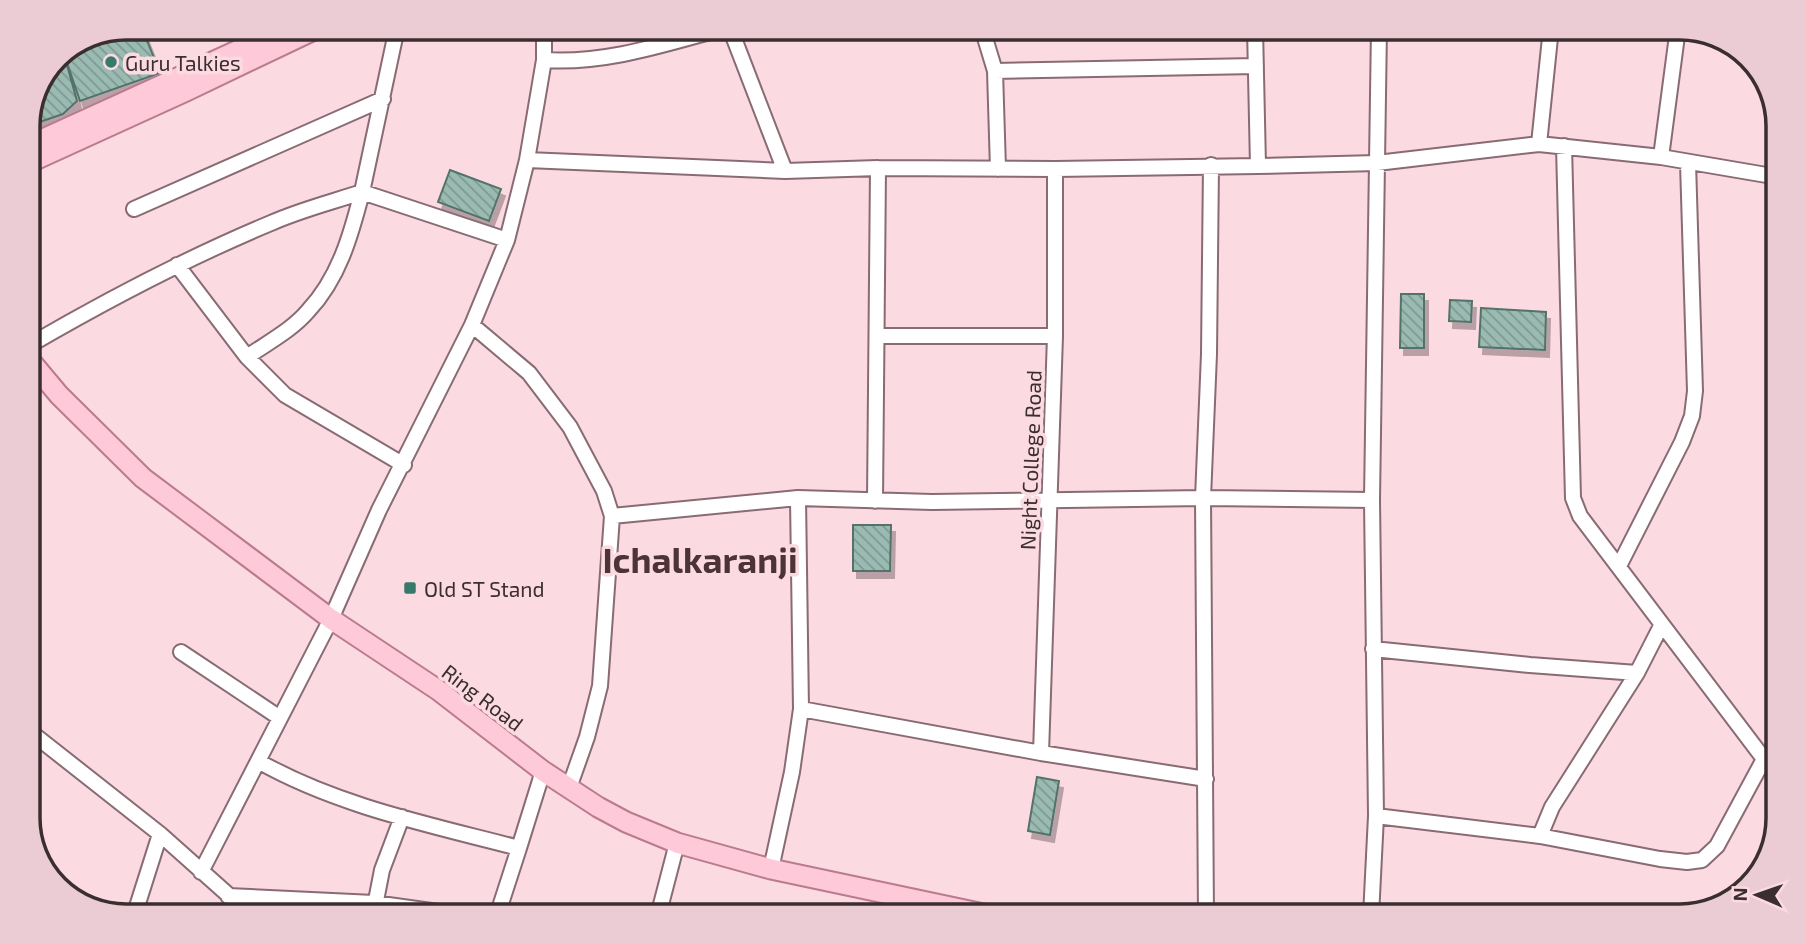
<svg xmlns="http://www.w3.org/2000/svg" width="1806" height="944" font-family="'Exo 2',sans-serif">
  <defs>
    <pattern id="building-back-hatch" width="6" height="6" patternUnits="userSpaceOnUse" patternTransform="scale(1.75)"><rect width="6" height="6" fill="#9abbb2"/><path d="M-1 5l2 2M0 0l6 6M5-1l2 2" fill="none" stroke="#7f9891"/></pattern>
    <filter id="shadow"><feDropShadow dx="4" dy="7" stdDeviation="0" flood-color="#0004"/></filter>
  </defs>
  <rect width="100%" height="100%" fill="#fbdae2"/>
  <path fill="url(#building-back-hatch)" stroke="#53726a" stroke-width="2" filter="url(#shadow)" d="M127 28H142L160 73 80 101 64 54Z
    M64 54 77 101 63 114 28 126V121L57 57Z
    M450 170 501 189 489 221 438 202Z
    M1401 294H1424V348H1400Z
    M1450 300 1472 301 1471 322 1449 321Z
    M1481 308 1546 312 1545 350 1479 347Z
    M853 525H891L890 571H853Z
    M1037 777 1059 781 1050 835 1028 831Z"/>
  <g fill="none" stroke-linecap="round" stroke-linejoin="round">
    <defs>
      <path id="minor" d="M730 28 785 171
        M982 28 995 71 998 169
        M1255 28 1258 166
        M544 60C606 64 665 44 724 28
        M995 71 1256 66
        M1539 144 1551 28
        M1564 146 1573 498 1580 516 1764 759 1778 767
        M1661 157 1678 28
        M527 160 785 171 878 168 1055 169 1258 166 1377 163 1539 144 1661 157 1778 177
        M134 209 383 99
        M177 265 247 357 285 395 404 465
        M472 325 529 373 570 427 604 491 612 516 798 498 932 502 1203 498 1372 500 1379 28
        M877 336H1055
        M28 346C107 300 187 258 271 223 300 210 332 202 362 192L397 28
        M247 357C267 343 292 330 308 311 339 278 351 235 362 192L507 240
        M875 501 878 168
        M1619 566 1682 442 1692 416 1695 391 1688 163
        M1373 649 1530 665 1637 673
        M181 652 280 718
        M801 709 1041 753 1206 779
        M28 730 160 834 252 916
        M1041 753 1055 336V169
        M258 761C337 806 431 825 519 848L497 916
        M569 788 587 737 600 686 612 516
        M1376 816 1540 836 1660 859 1687 862 1702 860 1717 846 1764 759
        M1540 836 1552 807 1637 673 1662 624
        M519 848 543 771
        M771 869 792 772 801 709 798 498
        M201 872 331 619 379 510 472 325 507 240 527 160 544 60V28
        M228 896 374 903 467 916
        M134 916 160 834
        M373 916 382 870 402 817
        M658 916 677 843
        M1206 916 1203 498 1209 354 1211 165
        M1371 916 1376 816 1372 500"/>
      <path id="major" d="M28 146 287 28
        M28 163 186 91 318 28
        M28 358 59 395 143 478 331 619 438 690 543 771 598 807 626 822 677 843 771 869 993 916"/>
    </defs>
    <use href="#minor" stroke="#886b73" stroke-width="18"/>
    <use href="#major" stroke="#b97b8d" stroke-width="23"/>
    <use href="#minor" stroke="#fff" stroke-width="14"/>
    <use href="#major" stroke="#fec9d9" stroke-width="19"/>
  </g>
  <g fill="#37796a" stroke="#fbdae2" stroke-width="2.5">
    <circle cx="111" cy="62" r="7"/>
    <rect x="403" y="581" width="14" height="14" rx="3.5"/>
  </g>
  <g text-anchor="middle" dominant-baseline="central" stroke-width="7" stroke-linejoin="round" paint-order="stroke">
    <g font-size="21" fill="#3a2e31" stroke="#fbdae2" text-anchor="start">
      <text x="125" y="62">Guru Talkies</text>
      <text x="424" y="588">Old ST Stand</text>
    </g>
    <g font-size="21" fill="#3a2e31" stroke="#fbdae2">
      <text transform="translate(1030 460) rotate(-88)">Night College Road</text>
      <text transform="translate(483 697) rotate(37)">Ring Road</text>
    </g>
    <g font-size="35" font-weight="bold" fill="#4c333a" stroke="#fbdae2">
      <text x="700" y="559">Ichalkaranji</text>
    </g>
  </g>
  <path d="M0 0H1806V944H0ZM126 40H1680A86 86 0 0 1 1766 126V818A86 86 0 0 1 1680 904H126A86 86 0 0 1 40 818V126A86 86 0 0 1 126 40Z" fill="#ecccd4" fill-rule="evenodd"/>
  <path fill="none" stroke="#3a2e31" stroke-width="3.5" d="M126 40H1680A86 86 0 0 1 1766 126V818A86 86 0 0 1 1680 904H126A86 86 0 0 1 40 818V126A86 86 0 0 1 126 40Z"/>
  <g transform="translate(1757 895) rotate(272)" stroke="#fbdae2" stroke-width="5" paint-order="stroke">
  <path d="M0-5L12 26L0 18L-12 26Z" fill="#3a2e31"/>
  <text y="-10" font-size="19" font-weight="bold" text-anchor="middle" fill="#3a2e31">N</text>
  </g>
</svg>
